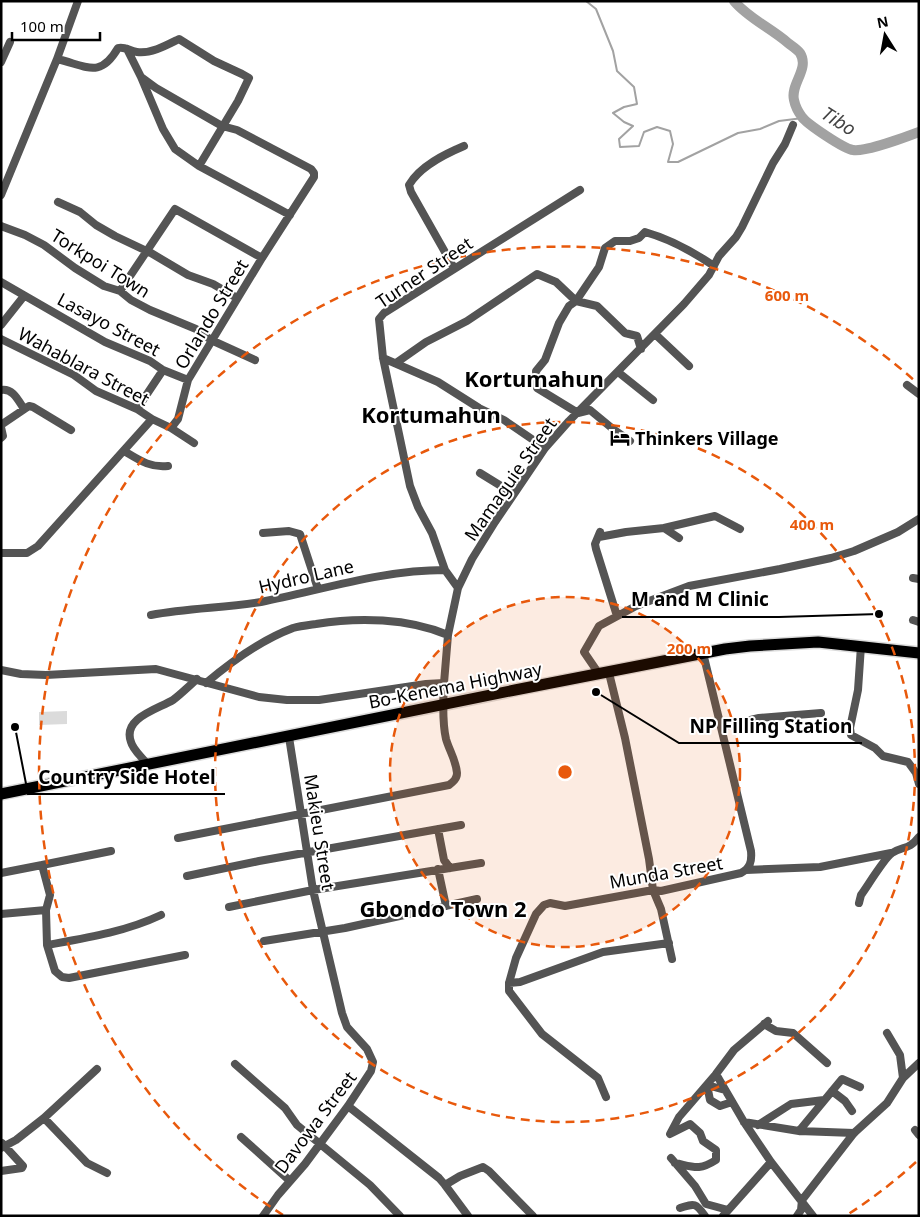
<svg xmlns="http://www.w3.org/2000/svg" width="920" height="1217" font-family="'Noto Sans',sans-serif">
  <rect width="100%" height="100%" fill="#fff"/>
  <path fill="#dbdbdb" d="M67 711V724L39 725V712Z"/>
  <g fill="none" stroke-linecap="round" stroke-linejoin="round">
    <path stroke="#a2a2a2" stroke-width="2" d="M586 1 596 9 613 51 617 71 634 87 637 104 624 107 613 113 624 122 633 126 619 139 620 147 639 146 644 132 657 127 670 131 673 144 668 162H678L738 133 760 129 779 121 803 118"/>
    <path stroke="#a2a2a2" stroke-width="10" d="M734 1C748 18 771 28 788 43 792 46 797 49 800 53 810 69 790 84 794 100 795 105 799 113 802 117 807 124 844 149 853 150 865 152 906 137 919 132"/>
    <defs>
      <path id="highway" d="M1 794 515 690 725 649 750 646 818 642 919 653"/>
    </defs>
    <use href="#highway" stroke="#dbdbdb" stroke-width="14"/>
    <path stroke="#545454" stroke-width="8" d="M78 1 57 59C87 66 100 79 118 48 125 46 129 51 137 52 151 54 167 45 179 39L214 61 242 74 249 78 238 101 199 166
      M1 62 10 42
      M141 77 163 129 175 149 199 166 290 215
      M1 195 57 59
      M58 202 80 212 96 225 115 236 151 253 188 275 213 284 237 298
      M1 226 25 235 44 245 75 268 104 286 120 291 131 300 150 310 196 329 211 340 255 360
      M454 268 411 192 409 185C420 166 445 154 464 146
      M1 282 105 342 150 361 163 370 137 409
      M120 291 175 209 262 258
      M1 325 24 296
      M655 334 689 366
      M1 339 74 375 96 391 137 409 152 419
      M383 358 438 382 479 408 504 420 545 448
      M396 363 426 342 467 321 537 274 556 282 576 301 597 306 625 333 637 336 641 349
      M163 370 188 380
      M618 372 653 400
      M907 385 919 394
      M1 390C13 388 18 400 24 409
      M1 425 29 406 33 407 71 430
      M1 427 3 436 1 438
      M171 428 194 443
      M630 441 613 429 590 410 578 413 537 388 536 371 545 360 559 323 569 306 576 301 599 267 605 248 615 241H630L639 238 645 232C670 239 692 251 714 266
      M124 451C139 460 150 468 168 466
      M480 473 514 494
      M664 528 715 516 740 529
      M600 532 595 544 596 549 617 616
      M263 533 289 531 300 534 318 589
      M599 537 626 532 664 528 679 538
      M1 553H27L38 546 152 419 171 428 178 419 188 380 262 258 314 177V173L311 169 237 130 222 126 156 88 141 77 127 49
      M445 570 432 533 418 507 410 486 383 358 379 319 384 313 580 190
      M913 578 919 579
      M151 615C188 608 225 608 261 602 322 590 382 570 445 570L458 588
      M913 620 919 622
      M861 646 858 690 850 728 851 735 875 748 883 756 908 762 916 773 919 784
      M1 670 21 674 46 675 156 669 259 697 287 700H319L426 684 444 683C443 701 442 722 446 739 449 750 456 760 457 773 457 779 453 782 449 785L178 838
      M609 673 625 738 649 859 653 890 661 909 672 959
      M599 674 584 652 599 626 636 606 689 586 780 569 831 558 854 551 898 532 919 519
      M206 683C232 661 261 640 293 628 300 626 309 625 316 624 358 617 408 618 448 635
      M444 683 448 635 458 588 472 559 495 522 545 448 569 421 684 304 709 275 719 256 736 237 742 227 773 163 785 144 793 125
      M721 727 759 718 821 713
      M147 764C142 757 133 750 131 742 122 718 158 709 173 700 181 694 189 686 197 679
      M438 829 444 860 450 868
      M42 865 111 851
      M438 869 446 906
      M746 870 820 867 891 853
      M1 873 42 865 50 895 46 910 47 945 55 971 62 977 69 978 185 955
      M187 876 259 861 461 825
      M859 903 861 895C867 887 885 857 892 853 903 846 909 850 919 837
      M229 907 313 890 481 863
      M1 914 46 910
      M264 941 345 928 477 899
      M47 945C86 938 125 932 161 915
      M509 983 520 982 603 952 669 943
      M764 1024 776 1031 793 1033 827 1063
      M235 1064 285 1108 297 1125 370 1185 400 1216
      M716 1074 744 1122 771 1162 813 1216
      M903 1078 919 1063
      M725 1090 707 1085 710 1100 720 1106 732 1102
      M832 1091 845 1101 852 1111
      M606 1097 598 1078 542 1034 509 991V983L516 958 536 914 544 905 550 903 565 906 653 890 661 891 741 873C750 868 752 862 751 851L703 653
      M348 1106 439 1178 445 1185 460 1176 483 1167 489 1171 533 1216
      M44 1118 97 1069
      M744 1122 799 1131 854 1133
      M758 1125 791 1104 824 1100
      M915 1130 919 1135
      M799 1131 842 1079 860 1087
      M241 1137 290 1181
      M1 1148 16 1140 44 1118 87 1163 107 1173
      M671 1158 695 1186 706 1204 728 1210
      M675 1163C694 1167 699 1171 716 1160V1150L703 1141 700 1133 690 1124 670 1134 679 1117 716 1074 734 1050 768 1021
      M1 1171 22 1168 23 1166 2 1143
      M445 1185 468 1216
      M680 1208C695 1203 696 1203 705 1216
      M263 1216 278 1195 305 1164 348 1106 371 1071 373 1062 367 1049 347 1027 342 1013 313 890 289 737
      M723 1216 771 1162
      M797 1216 801 1210 802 1200 854 1133 887 1103 903 1078 900 1055 887 1033"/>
    <use href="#highway" stroke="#000" stroke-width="11"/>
  </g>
  <circle cx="565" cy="772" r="175" fill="#e8590c" fill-opacity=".12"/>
  <g fill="none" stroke="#e8590c" stroke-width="2.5" stroke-dasharray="9 6">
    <circle cx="565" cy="772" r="175"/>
    <circle cx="565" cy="772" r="350"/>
    <path d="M916 1162A525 525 0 0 1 847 1215M283 1215A525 525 0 1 1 916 382"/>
  </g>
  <defs>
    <symbol id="hotel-bare" viewBox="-9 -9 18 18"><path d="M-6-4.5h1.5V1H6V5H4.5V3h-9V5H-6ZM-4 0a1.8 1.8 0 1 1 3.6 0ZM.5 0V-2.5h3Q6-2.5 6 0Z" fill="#000" stroke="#fff" stroke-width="2.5" paint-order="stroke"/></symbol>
  </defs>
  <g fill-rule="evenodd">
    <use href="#hotel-bare" x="606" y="424" width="28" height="28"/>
  </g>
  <g text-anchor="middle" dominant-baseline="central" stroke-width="4" stroke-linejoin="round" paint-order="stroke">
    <g font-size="18" fill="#000" stroke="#fff">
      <text transform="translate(101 263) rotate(32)">Torkpoi Town</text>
      <text transform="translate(424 272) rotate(-34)">Turner Street</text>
      <text transform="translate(211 314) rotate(-59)">Orlando Street</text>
      <text transform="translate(109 324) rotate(28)">Lasayo Street</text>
      <text transform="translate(84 366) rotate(28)">Wahablara Street</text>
      <text transform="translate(510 479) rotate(-55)">Mamaguie Street</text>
      <text transform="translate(306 576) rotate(-13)">Hydro Lane</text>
      <text transform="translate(455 685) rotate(-11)">Bo-Kenema Highway</text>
      <text transform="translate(320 832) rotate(81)">Makieu Street</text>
      <text transform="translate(666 872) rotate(-10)">Munda Street</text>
      <text transform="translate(315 1122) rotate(-53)">Davowa Street</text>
    </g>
    <g font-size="18" font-weight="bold" fill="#000" stroke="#fff" text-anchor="start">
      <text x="635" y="438">Thinkers Village</text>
    </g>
    <g font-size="19" font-style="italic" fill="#434343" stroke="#fff">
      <text transform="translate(839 121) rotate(32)">Tibo</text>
    </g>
    <g font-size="22" font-weight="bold" fill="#000" stroke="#fff">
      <text x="534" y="378">Kortumahun</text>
      <text x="431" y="414">Kortumahun</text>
      <text x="443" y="908">Gbondo Town 2</text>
    </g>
  </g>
  <circle cx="565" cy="772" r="8" fill="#e8590c" stroke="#fff" stroke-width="2.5"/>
  <g font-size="15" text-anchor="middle" font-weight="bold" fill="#e8590c" stroke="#fff" stroke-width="4" stroke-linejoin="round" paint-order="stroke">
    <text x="787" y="301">600 m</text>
    <text x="812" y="530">400 m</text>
    <text x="689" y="654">200 m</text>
  </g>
  <path fill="none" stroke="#000" stroke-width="2" d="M879 614L779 617H622M596 692L679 743H862M15 727L28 794H225"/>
  <g fill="#000" stroke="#fff" stroke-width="2">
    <circle cx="879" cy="614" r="5"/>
    <circle cx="596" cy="692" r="5"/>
    <circle cx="15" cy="727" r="5"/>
  </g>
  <g font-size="19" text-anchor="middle" font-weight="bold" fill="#000" stroke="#fff" stroke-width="4" stroke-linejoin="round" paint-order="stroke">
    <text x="700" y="606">M and M Clinic</text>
    <text x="771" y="733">NP Filling Station</text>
    <text x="127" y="784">Country Side Hotel</text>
  </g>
  <rect width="920" height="1217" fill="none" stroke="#000000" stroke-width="5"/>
  <g transform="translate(885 35) rotate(349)" stroke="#ffffff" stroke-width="4" paint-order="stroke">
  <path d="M0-4L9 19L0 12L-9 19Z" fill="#000000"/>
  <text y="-8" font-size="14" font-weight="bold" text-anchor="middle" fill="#000000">N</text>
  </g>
  <path d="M12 32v8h88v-8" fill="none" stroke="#000000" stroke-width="2.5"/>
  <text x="20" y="32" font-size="15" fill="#000000" stroke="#ffffff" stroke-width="4" paint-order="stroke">100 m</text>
</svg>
